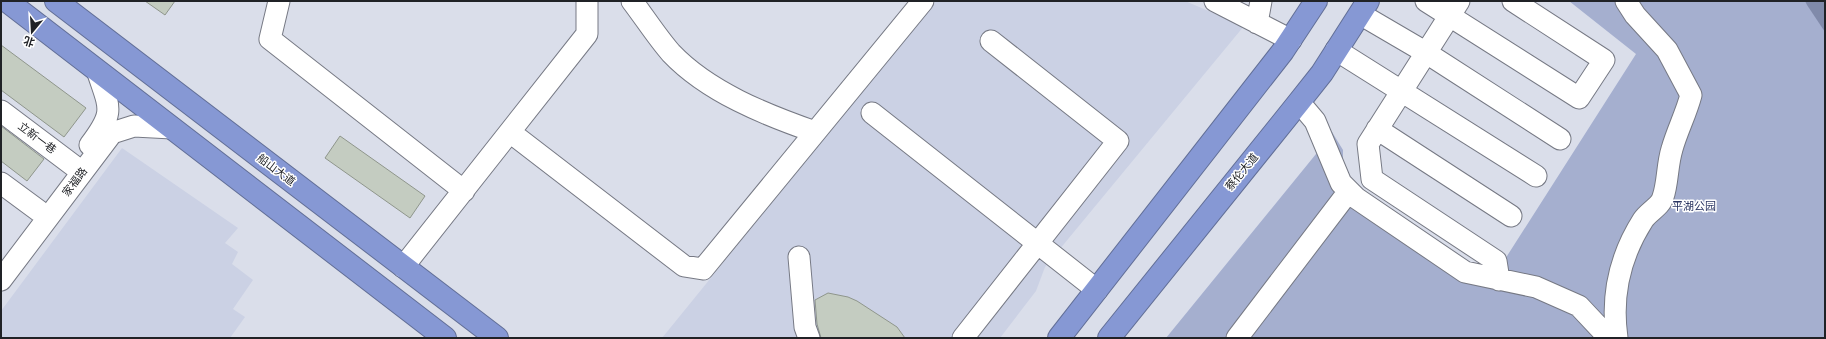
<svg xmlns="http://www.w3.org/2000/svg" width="1826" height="339" font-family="Rubik,'Noto Sans SC',sans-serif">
  <rect width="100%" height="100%" fill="#dadeea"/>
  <path fill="#cbd1e4" d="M936 1H1185L1244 26 1045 267 1036 291 1000 338H662Z
    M122 148 238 228 225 243 238 252 232 264 253 280 233 309 245 317 230 338H1V311Z"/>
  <path fill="#a5afcf" d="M1569 1H1825V338H1166L1316 154 1332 132 1343 150V171L1348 180 1457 257 1482 266 1500 267 1636 54Z"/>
  <path fill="#808aaa" d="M1805 1H1825V32L1807 5Z"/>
  <path fill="#c4ccc1" stroke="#8f968c" d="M145 1H175L165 15Z
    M1 45 86 108 64 137 1 90Z
    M1 126 44 159 27 181 1 161Z
    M340 136 425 196 410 218 325 158Z
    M828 293 848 297 857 301 897 327 905 338H821L817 324 815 300Z"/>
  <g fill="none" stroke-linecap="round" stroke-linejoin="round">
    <defs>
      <path id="minor" d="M279 1 270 39 464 191
        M632 1C645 18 657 37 671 53 708 92 766 115 815 132
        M1215 1 1291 40
        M1426 1 1579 98 1604 60 1513 1
        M1459 1 1368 144 1372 179 1496 261 1499 280
        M1360 14 1425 52 1560 139
        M1257 23 1261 1
        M1336 50 1536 176
        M1299 102 1315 121 1341 183 1356 198 1465 272 1536 287 1579 306 1609 338
        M1 111 74 166
        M872 113 1097 290
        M1377 129 1511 216
        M510 132 684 266 703 269 923 1
        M90 145C115 112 110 109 98 73
        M1 183 39 211
        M799 257 805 327 809 338
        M403 267 587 34V1
        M1 280 112 133 134 126 172 128
        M963 338 1118 141 991 41
        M1237 338 1349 191
        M1617 338C1611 296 1620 256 1643 220 1648 212 1661 206 1663 197 1668 183 1667 165 1672 149 1677 131 1686 114 1691 95L1667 50 1635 15 1626 1"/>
      <path id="highway" d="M7 1 445 338
        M56 1 497 338
        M1059 338 1283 51 1316 1
        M1109 338 1299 102 1322 73 1368 1"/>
    </defs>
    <use href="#minor" stroke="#767984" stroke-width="23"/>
    <use href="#highway" stroke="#626f97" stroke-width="24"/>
    <use href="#minor" stroke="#fff" stroke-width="21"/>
    <use href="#highway" stroke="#8698d4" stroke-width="22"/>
  </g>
  <g text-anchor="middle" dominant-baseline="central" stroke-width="3" stroke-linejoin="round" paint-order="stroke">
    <g font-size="11" fill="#202226" stroke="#fff">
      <text transform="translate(37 138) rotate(37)">立新一巷</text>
      <text transform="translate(276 170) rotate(37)">船山大道</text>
      <text transform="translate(1242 172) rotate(-51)">蔡伦大道</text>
      <text transform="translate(75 182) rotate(-53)">家福路</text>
    </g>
    <g font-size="11" fill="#2a3562" stroke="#fff">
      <text x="1694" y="206">平湖公园</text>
    </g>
  </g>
  <rect width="1826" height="339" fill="none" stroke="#202226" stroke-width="4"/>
  <g transform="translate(32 32) rotate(198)" stroke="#ffffff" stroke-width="3" paint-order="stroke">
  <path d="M0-3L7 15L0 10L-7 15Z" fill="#202226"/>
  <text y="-6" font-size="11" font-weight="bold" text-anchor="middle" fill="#202226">北</text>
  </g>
</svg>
